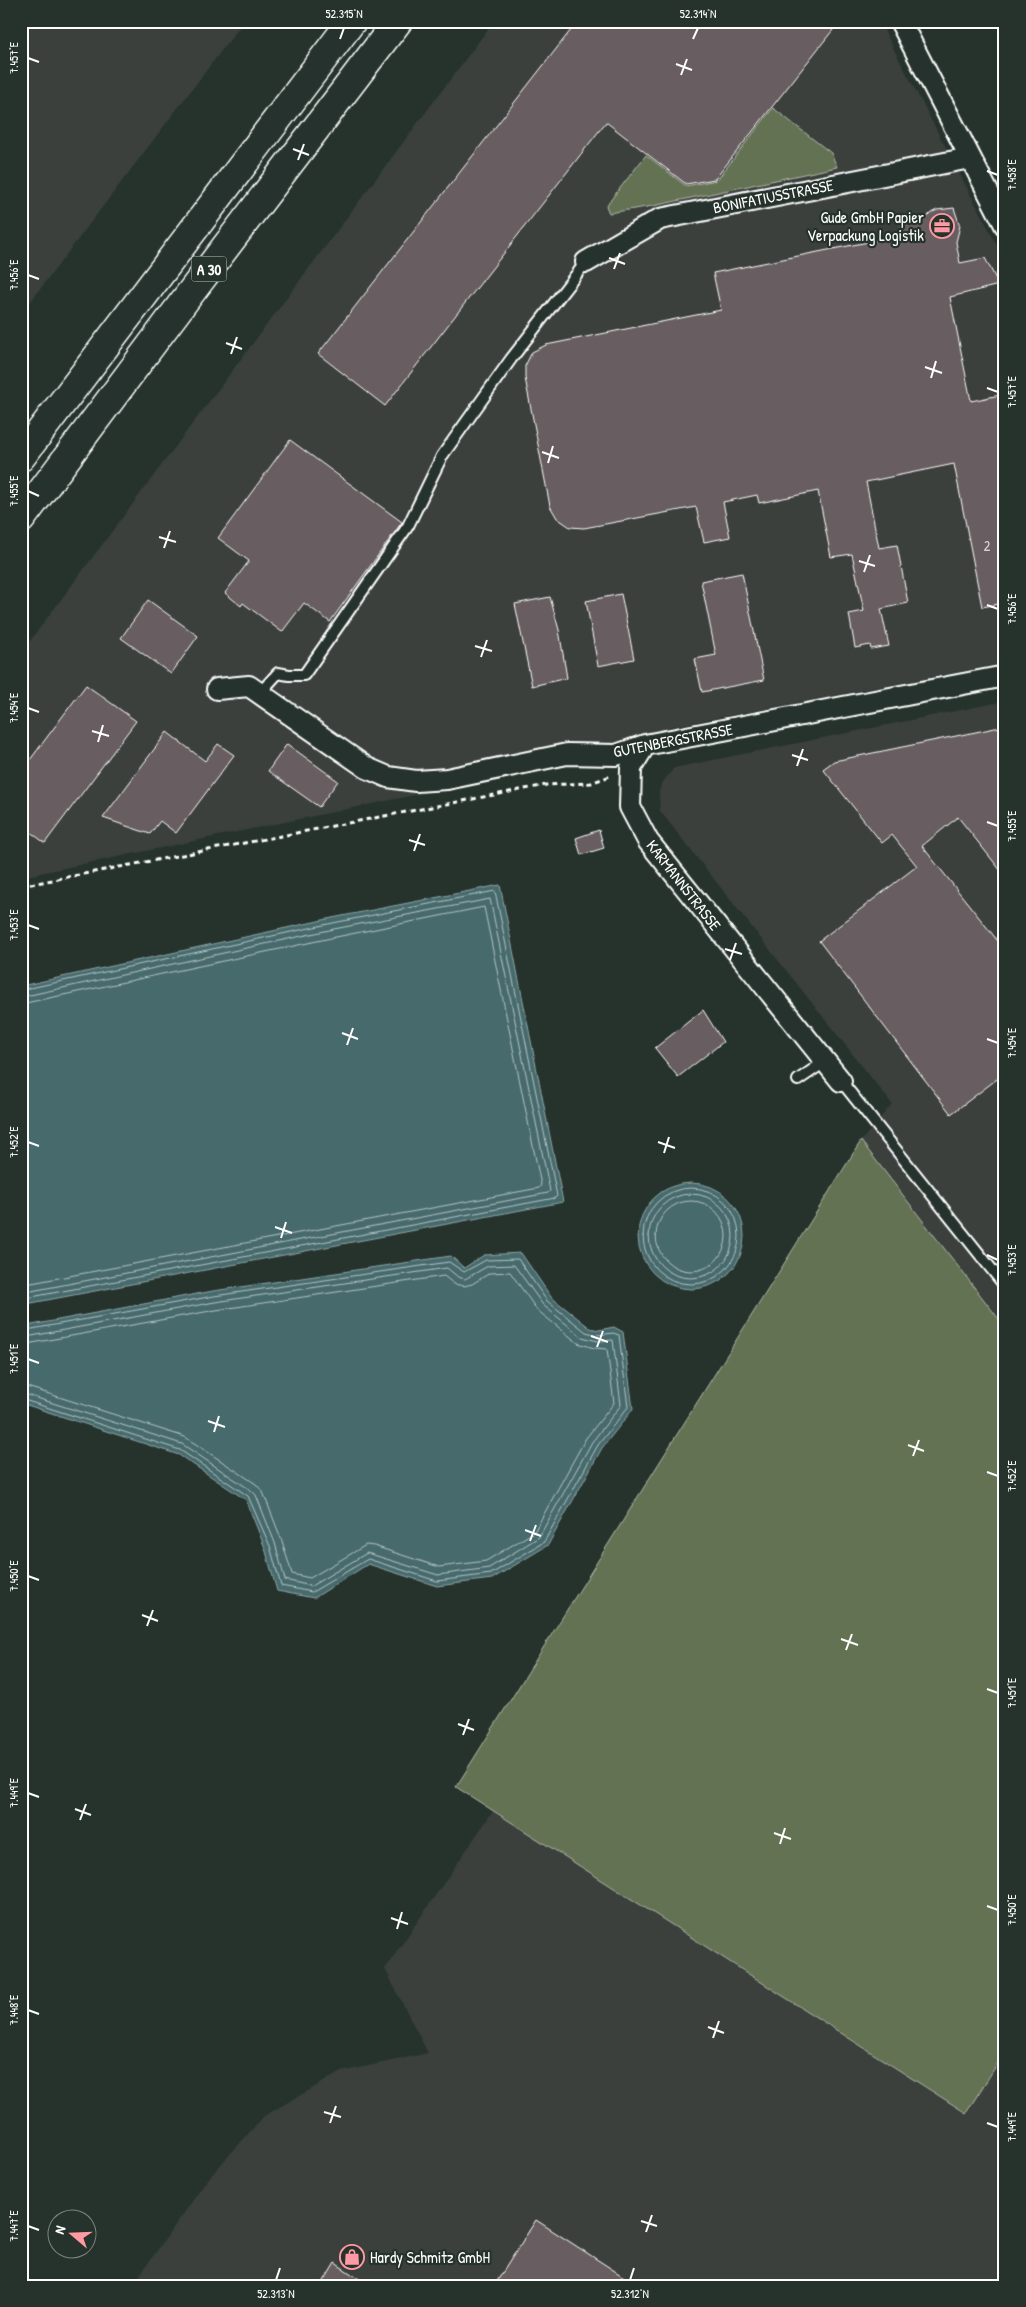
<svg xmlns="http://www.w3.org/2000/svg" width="1026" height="2307" font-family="'Patrick Hand',sans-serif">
  <rect width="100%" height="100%" fill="#26332d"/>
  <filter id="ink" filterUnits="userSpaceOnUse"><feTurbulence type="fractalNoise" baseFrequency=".02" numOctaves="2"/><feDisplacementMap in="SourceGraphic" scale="10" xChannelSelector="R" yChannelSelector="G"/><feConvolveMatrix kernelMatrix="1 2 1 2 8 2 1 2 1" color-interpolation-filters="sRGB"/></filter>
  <g filter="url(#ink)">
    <path fill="#3a403d" d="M21 21H244L21 314Z
      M494 21H879L1005 260V663L669 727 614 747 448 788 21 877V653Z
      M1005 701V1327L861 1141 892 1104 660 811 659 792 662 783 674 768Z
      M493 1811 965 2113 1005 2054V2286H132L208 2179 264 2116 341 2072 428 2053 385 1969Z"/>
    <path fill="#647253" stroke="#b2b8a9" d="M773 108 831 153 837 167 653 206 609 213 606 206 646 155 686 186 717 180Z
      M861 1141 1005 1327V2052L966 2113 456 1787Z"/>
    <path fill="#476b6d" stroke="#91a6a7" d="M500 885 563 1202 21 1305V986L332 918Z
      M638 1236a53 53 0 1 1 106 0a53 53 0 1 1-106 0Z
      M521 1253 551 1297 590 1328 599 1330 614 1327 623 1332 633 1409 602 1448 548 1545 492 1579 437 1586 368 1564 314 1598 277 1591 265 1548 246 1500 179 1455 21 1403V1327L213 1291 451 1256 464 1268 484 1255Z"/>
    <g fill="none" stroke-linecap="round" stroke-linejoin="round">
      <path stroke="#b5c4c5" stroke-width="1" d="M21 990 333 923 495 891 557 1196 555 1198 21 1299
        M21 997 334 929 490 899 550 1191 548 1193 21 1293
        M21 1004 336 937 484 907 541 1185 539 1188 21 1285
        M643 1236a48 48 0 1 1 96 0a48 48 0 1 1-96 0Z
        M649 1236a42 42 0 1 1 84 0a42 42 0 1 1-84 0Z
        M656 1236a35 35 0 1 1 70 0a35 35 0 1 1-70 0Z
        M21 1331 214 1296 449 1262 464 1272 486 1260 518 1259 547 1301 586 1332 598 1335 613 1333 619 1335 628 1407 598 1445 544 1542 491 1574 437 1581 368 1559 312 1592 281 1586 270 1546 248 1496 180 1450 21 1399
        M21 1338 215 1302 447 1268 458 1277 465 1279 488 1266 514 1265 543 1305 582 1337 598 1341 613 1340 621 1405 592 1442 539 1537 489 1568 438 1575 367 1553 311 1586 285 1580 275 1543 256 1495 252 1491 182 1444 21 1393
        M21 1345 216 1310 444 1276 454 1284 464 1286 472 1284 490 1273 510 1272 537 1310 578 1343 594 1348 607 1349 614 1403 586 1438 534 1532 486 1561 439 1567 374 1546 366 1545 310 1578 292 1574 282 1541 263 1492 256 1484 185 1437 21 1385"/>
    </g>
    <path fill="#675d61" stroke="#fff" d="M578 21H840L715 179 686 184 606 122 385 406 318 354Z
      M954 208 960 226 956 242 960 263 985 258 999 285 950 297 971 401 1005 394V603L982 607 954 464 866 482 879 548 897 545 908 603 881 609 889 646 871 649 870 645 855 648 849 614 864 611 852 554 831 557 818 491 759 503 757 495 723 502 730 537 704 542 696 507 584 528 570 527 557 518 550 506 525 378V366L532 352 546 345 721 310 713 273 903 235 901 225 924 220 931 213 937 210Z
      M290 440 402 522 330 622 304 603 282 632 243 603 241 606 225 593 249 561 218 538Z
      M742 573 764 680 702 692 695 659 716 655 701 581Z
      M621 594 634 659 598 666 586 601Z
      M550 597 559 630 567 678 532 686 515 604Z
      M148 600 198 636 171 674 121 638Z
      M86 685 136 721 45 843 21 825V772Z
      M1005 726V876L958 817 922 846 1005 950V1073L951 1114 819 941 917 866 892 835 882 843 823 769 834 761Z
      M167 732 205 761 218 744 234 755 176 833 160 821 150 834 103 818Z
      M287 744 338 781 319 807 268 771Z
      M599 830 604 848 581 855 576 838Z
      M703 1010 723 1042 678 1077 655 1048Z
      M536 2220 638 2286H494Z
      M335 2263 370 2286H321Z"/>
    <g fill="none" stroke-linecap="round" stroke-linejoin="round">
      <defs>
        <path id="service" d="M259 694 278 673 289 675H304L408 526 442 456 511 359 586 262
          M798 1080 826 1061
          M841 1081 1005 1286"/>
        <path id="minor" d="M900 21 1005 225
          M586 262 660 219 970 158
          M217 689 249 686 367 768 388 777 416 781 447 779 567 754 616 755 645 745 1005 676
          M645 745 631 768 630 807 648 841 841 1081"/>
        <path id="motorway" d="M21 457 352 21
          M21 519 182 304 398 21"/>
      </defs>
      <use href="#service" stroke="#fff" stroke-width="14"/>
      <use href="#minor" stroke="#fff" stroke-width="24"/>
      <use href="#motorway" stroke="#fff" stroke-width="31"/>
      <path stroke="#fff" stroke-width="3" stroke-dasharray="5 4" stroke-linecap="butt" d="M21 886 546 785 591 783 610 776"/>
      <use href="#service" stroke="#26332d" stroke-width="10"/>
      <use href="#minor" stroke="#26332d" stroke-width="20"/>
      <use href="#motorway" stroke="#26332d" stroke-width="28"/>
    </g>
  </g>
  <path fill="none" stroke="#fff" stroke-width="2" d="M340 39 344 28M693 39 698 28M28 58 39 62M676 64 692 70M681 75 687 59M293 149 309 155M298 160 304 144M987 171 998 175M609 258 625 264M614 269 620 253M28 275 39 279M226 343 242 349M231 354 237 337M925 367 942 373M931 378 936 361M987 388 998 392M542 452 559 458M548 463 553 446M28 491 39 496M159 537 176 542M164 548 170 531M859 561 875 566M864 572 870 555M987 605 998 609M475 646 492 651M481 657 487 640M28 708 39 712M92 731 109 736M98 742 103 725M792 755 808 760M797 766 803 749M987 822 998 826M409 840 425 845M414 851 420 834M28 925 39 929M725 949 742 954M730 960 736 943M342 1033 358 1039M987 1039 998 1043M347 1045 353 1028M28 1142 39 1146M658 1142 675 1148M664 1153 669 1137M275 1227 292 1233M281 1238 286 1222M987 1255 998 1260M591 1336 608 1342M597 1347 603 1331M28 1359 39 1363M208 1421 225 1427M214 1432 219 1416M908 1445 924 1451M913 1456 919 1440M987 1472 998 1476M525 1530 541 1536M530 1541 536 1525M28 1576 39 1580M142 1615 158 1621M147 1626 153 1610M841 1639 858 1645M846 1650 852 1634M987 1689 998 1693M458 1724 474 1730M463 1735 469 1719M28 1793 39 1797M75 1809 91 1815M80 1820 86 1804M774 1833 791 1839M780 1844 785 1828M987 1906 998 1910M391 1918 408 1924M397 1929 402 1912M28 2010 39 2014M708 2027 724 2033M713 2038 719 2021M324 2112 341 2117M330 2123 336 2106M987 2123 998 2127M641 2221 657 2226M28 2226 39 2230M646 2232 652 2215M276 2280 280 2268M630 2280 634 2268"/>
  <defs>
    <symbol id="office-ring" viewBox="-11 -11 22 22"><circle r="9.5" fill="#26332d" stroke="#ff9aa2" stroke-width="1.5"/><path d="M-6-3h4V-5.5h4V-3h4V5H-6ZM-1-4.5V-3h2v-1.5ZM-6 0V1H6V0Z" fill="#ff9aa2"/></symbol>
    <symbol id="shop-ring" viewBox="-11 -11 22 22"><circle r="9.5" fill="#26332d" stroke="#ff9aa2" stroke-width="1.5"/><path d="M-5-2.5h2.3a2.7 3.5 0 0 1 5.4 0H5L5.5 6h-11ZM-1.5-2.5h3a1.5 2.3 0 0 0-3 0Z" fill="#ff9aa2"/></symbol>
  </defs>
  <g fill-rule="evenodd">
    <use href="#office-ring" x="928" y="212" width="28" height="28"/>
    <use href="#shop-ring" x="338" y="2243" width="28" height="28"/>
  </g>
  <g text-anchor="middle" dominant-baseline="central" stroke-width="4.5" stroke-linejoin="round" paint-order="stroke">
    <g font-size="14" fill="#d9d6d8">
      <text x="987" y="545">2</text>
    </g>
    <rect fill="#26332d" stroke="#bec2c0" stroke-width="1" x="191.5" y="256.5" width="35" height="25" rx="4"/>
    <g font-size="15" font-weight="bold" fill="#fff">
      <text x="209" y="269">A 30</text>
    </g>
    <g font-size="16" fill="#fff" stroke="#26332d">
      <text transform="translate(773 196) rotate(-11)">BONIFATIUSSTRASSE</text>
      <text transform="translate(673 740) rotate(-11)">GUTENBERGSTRASSE</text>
      <text transform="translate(684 885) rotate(52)">KARMANNSTRASSE</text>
    </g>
    <g font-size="16" fill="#fff" stroke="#26332d" text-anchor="end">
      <text x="924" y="217">Gude GmbH Papier<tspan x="924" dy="18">Verpackung Logistik</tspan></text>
      <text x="370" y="2257" text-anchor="start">Hardy Schmitz GmbH</text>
    </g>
  </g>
  <rect width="1026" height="2307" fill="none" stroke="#26332d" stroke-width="55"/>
  <g transform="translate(72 2234) rotate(289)"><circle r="24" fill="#26332d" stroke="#7d8581"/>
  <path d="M0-4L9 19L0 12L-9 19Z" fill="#ff9aa2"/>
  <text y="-8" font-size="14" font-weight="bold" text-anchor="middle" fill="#ffffff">N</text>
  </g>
  <rect x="28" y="28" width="970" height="2252" fill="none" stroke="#fff" stroke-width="2"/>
  <g font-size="12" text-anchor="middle" fill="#fff">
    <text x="344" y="18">52.315°N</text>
    <text x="698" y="18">52.314°N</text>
    <text transform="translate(14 58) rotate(-90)" y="4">7.457°E</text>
    <text transform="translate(1012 175) rotate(-90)" y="4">7.458°E</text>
    <text transform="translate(14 275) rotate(-90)" y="4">7.456°E</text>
    <text transform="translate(1012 392) rotate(-90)" y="4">7.457°E</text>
    <text transform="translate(14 491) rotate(-90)" y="4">7.455°E</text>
    <text transform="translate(1012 609) rotate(-90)" y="4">7.456°E</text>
    <text transform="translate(14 708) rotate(-90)" y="4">7.454°E</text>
    <text transform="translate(1012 826) rotate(-90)" y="4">7.455°E</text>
    <text transform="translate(14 925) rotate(-90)" y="4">7.453°E</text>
    <text transform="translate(1012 1043) rotate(-90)" y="4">7.454°E</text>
    <text transform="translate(14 1142) rotate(-90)" y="4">7.452°E</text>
    <text transform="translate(1012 1260) rotate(-90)" y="4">7.453°E</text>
    <text transform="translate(14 1359) rotate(-90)" y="4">7.451°E</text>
    <text transform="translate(1012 1476) rotate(-90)" y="4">7.452°E</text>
    <text transform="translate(14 1576) rotate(-90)" y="4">7.450°E</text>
    <text transform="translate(1012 1693) rotate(-90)" y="4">7.451°E</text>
    <text transform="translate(14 1793) rotate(-90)" y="4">7.449°E</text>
    <text transform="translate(1012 1910) rotate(-90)" y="4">7.450°E</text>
    <text transform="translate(14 2010) rotate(-90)" y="4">7.448°E</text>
    <text transform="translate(1012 2127) rotate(-90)" y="4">7.449°E</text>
    <text transform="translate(14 2226) rotate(-90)" y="4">7.447°E</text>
    <text x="276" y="2298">52.313°N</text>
    <text x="630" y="2298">52.312°N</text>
  </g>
</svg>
